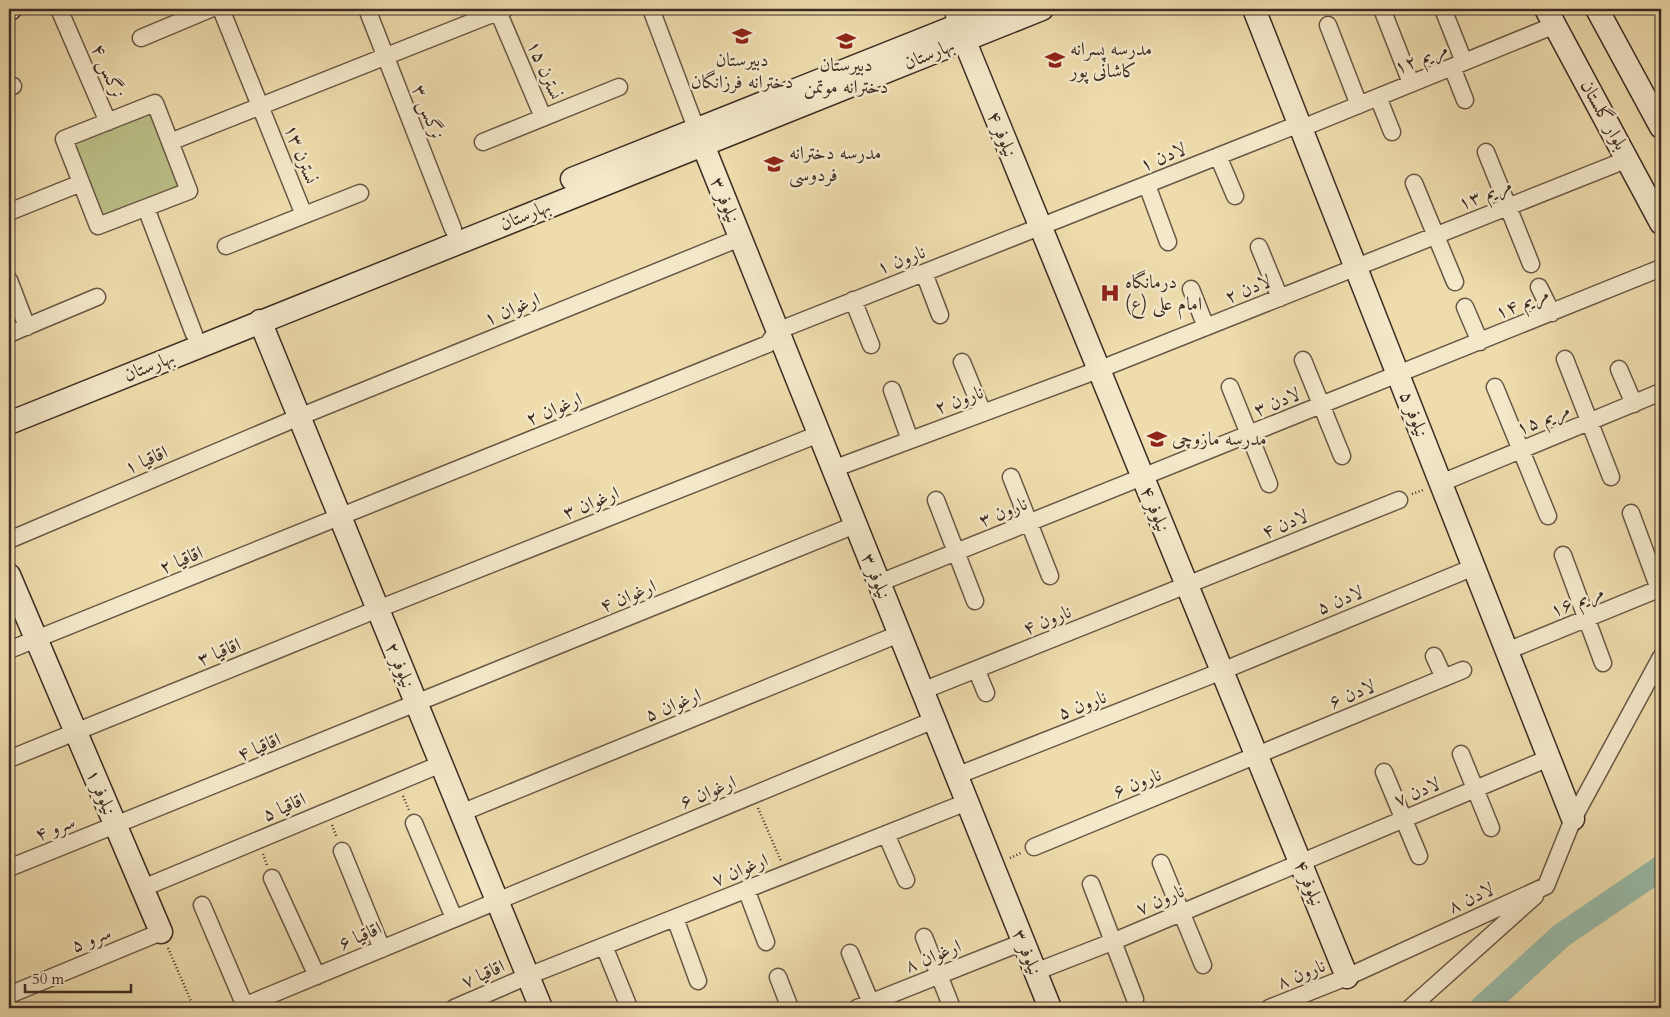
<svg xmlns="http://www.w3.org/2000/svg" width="1670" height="1017" font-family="Cardo,Amiri,serif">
  <rect width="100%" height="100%" fill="#eedcad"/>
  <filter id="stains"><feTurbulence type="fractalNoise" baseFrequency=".004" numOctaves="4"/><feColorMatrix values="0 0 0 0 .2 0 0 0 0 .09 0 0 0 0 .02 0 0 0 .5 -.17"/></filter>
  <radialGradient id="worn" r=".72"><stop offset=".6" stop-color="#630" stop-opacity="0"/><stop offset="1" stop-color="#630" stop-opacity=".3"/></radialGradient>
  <path fill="#bbc088" stroke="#7c7656" d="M150 113 180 188 102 219 72 143Z"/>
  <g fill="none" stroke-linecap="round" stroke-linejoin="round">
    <path stroke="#99bca9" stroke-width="25" d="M1482 1008 1562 935 1661 868"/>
    <defs>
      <path id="street" d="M59 9 108 122
        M221 9 304 215
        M367 9 453 229
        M497 9 543 117
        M651 9 696 128
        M952 9 958 26
        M1382 9 1411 83
        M1443 9 1464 62
        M1328 25 1359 105
        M141 38 210 9
        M1452 67 1465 100
        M9 87 13 86
        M1378 97 1392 132
        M155 103 189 191 98 226 64 139Z
        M170 142 505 9
        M483 142 619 87
        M1486 152 1531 264
        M1218 156 1235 196
        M1414 183 1455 282
        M1147 185 1168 242
        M146 208 194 334
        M9 212 81 183
        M226 246 360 193
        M1259 247 1280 298
        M924 273 940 315
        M9 280 27 327
        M1539 287 1552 313
        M1191 289 1206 327
        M853 300 871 345
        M1465 307 1480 342
        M9 334 97 297
        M1565 359 1611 477
        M1303 360 1342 456
        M962 362 983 413
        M1619 369 1634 404
        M1230 387 1269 484
        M1495 387 1548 516
        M892 390 910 440
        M833 469 1098 370 1628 159
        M1011 477 1050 576
        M1441 483 1661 392
        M936 500 975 601
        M1631 513 1659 589
        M9 540 299 417 740 238
        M1563 555 1603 663
        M879 583 1661 268
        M9 650 768 344 777 331 1289 128H1302L1555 25
        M1507 651 1661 588
        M1434 656 1444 678
        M977 671 986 693
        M922 691 1399 500
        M1461 754 1491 828
        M9 759 378 609 819 434
        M1384 772 1419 856
        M956 776 1222 671 1474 567
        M461 813 899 634
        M414 823 454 918
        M886 834 906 880
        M1034 847 1463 670
        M342 851 382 949
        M1161 863 1203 965
        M9 868 855 525
        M272 878 317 976
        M1091 884 1135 999
        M143 888 441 764
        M746 889 766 942
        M202 905 245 1006
        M675 918 698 981
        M924 937 952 1008
        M604 946 628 1005
        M850 953 873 1008
        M1035 972 1112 942 1549 758
        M778 977 790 1008
        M9 995 161 932
        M239 1008 934 720
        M454 1008 528 976 967 802
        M857 1008 1023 942
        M1269 1008 1347 977 1546 886 1573 819 1661 657
        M1410 1008 1535 896"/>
      <path id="secondary" d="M9 9H10
        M1254 9 1573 819
        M1546 9 1661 223
        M1597 9 1661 127
        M959 27 1347 977
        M697 130 1050 1008
        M572 179 999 9
        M260 321 541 1008
        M9 423 1042 9
        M9 575 161 932"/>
    </defs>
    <use href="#street" stroke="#695846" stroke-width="19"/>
    <use href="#secondary" stroke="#3d2c24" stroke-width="25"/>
    <path stroke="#3d2c24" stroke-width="2.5" stroke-dasharray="1 2.5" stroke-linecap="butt" d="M1412 494 1423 490
      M403 796 409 810
      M758 808 781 861
      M332 825 337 838
      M263 854 267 865
      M1010 858 1021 853
      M168 948 194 1008"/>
    <use href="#street" stroke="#f4e8ca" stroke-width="16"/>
    <use href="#secondary" stroke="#f4e8ca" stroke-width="22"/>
  </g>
  <defs>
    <symbol id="school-bare" viewBox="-9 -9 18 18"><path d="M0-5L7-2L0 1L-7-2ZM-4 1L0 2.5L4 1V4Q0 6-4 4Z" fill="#8f2418" stroke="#f4e8ca" stroke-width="2.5" paint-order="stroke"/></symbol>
    <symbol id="hospital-bare" viewBox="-9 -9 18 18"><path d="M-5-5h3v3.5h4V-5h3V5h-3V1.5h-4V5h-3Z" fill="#8f2418" stroke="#f4e8ca" stroke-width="2.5" paint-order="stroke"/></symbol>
  </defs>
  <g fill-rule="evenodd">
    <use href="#school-bare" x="728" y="22" width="28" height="28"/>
    <use href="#school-bare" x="832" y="27" width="28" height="28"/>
    <use href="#school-bare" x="1041" y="46" width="28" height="28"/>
    <use href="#school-bare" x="760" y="150" width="28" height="28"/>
    <use href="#hospital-bare" x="1096" y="279" width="28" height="28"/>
    <use href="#school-bare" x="1143" y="425" width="28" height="28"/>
  </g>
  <g text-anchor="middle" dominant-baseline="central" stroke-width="5" stroke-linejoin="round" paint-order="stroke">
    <g font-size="19" fill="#3d2c24" stroke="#f4e8ca" text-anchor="start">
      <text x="1070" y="49">مدرسه پسرانه<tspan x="1070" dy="22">کاشانی پور</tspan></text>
      <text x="742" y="60" text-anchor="middle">دبیرستان<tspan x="742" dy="22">دخترانه فرزانگان</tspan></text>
      <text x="846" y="65" text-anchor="middle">دبیرستان<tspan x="846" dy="22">دخترانه موتمن</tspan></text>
      <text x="789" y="153">مدرسه دخترانه<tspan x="789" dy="22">فردوسی</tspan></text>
      <text x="1125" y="282">درمانگاه<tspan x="1125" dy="22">امام علی (ع)</tspan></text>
      <text x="1172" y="439">مدرسه مازوچی</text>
    </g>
    <g font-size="19" fill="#3d2c24" stroke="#f4e8ca">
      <text transform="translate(929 54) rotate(-22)">بهارستان</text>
      <text transform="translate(1421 58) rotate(-22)">مریم ۱۲</text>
      <text transform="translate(545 70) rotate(67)">نسترن ۱۵</text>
      <text transform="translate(108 71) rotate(67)">نرگس ۴</text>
      <text transform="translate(428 112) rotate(69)">نرگس ۳</text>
      <text transform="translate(1604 115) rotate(61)">بلوار گلستان</text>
      <text transform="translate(1002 134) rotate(68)">نیلوفر ۴</text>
      <text transform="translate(301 154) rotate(69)">نسترن ۱۳</text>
      <text transform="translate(1163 157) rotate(-22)">لادن ۱</text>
      <text transform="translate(1485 194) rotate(-22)">مریم ۱۳</text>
      <text transform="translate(725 200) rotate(68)">نیلوفر ۳</text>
      <text transform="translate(525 215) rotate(-22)">بهارستان</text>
      <text transform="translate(901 260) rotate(-21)">نارون ۱</text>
      <text transform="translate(1248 289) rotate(-22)">لادن ۲</text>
      <text transform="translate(1522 303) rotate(-22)">مریم ۱۴</text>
      <text transform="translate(512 309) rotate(-22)">ارغوان ۱</text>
      <text transform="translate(149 366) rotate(-22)">بهارستان</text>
      <text transform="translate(959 400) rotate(-20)">نارون ۲</text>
      <text transform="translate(1277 402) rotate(-22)">لادن ۳</text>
      <text transform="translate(554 409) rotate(-22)">ارغوان ۲</text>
      <text transform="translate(1414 414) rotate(69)">نیلوفر ۵</text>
      <text transform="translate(1543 419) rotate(-22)">مریم ۱۵</text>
      <text transform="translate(146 460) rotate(-23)">اقاقیا ۱</text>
      <text transform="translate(591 503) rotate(-22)">ارغوان ۳</text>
      <text transform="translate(1155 509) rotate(68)">نیلوفر ۴</text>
      <text transform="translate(1003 512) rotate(-22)">نارون ۳</text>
      <text transform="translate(1285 524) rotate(-22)">لادن ۴</text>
      <text transform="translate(181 560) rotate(-22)">اقاقیا ۲</text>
      <text transform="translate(876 576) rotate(68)">نیلوفر ۳</text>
      <text transform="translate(628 596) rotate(-22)">ارغوان ۴</text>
      <text transform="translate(1340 600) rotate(-22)">لادن ۵</text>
      <text transform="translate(1577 601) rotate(-22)">مریم ۱۶</text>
      <text transform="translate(1047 620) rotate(-22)">نارون ۴</text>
      <text transform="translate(219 652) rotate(-22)">اقاقیا ۳</text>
      <text transform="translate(400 665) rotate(68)">نیلوفر ۲</text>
      <text transform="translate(1352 694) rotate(-22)">لادن ۶</text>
      <text transform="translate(673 705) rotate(-22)">ارغوان ۵</text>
      <text transform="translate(1082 705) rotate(-21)">نارون ۵</text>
      <text transform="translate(259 747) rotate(-22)">اقاقیا ۴</text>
      <text transform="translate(1137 783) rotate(-22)">نارون ۶</text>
      <text transform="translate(101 792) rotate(67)">نیلوفر ۱</text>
      <text transform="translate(708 792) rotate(-22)">ارغوان ۶</text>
      <text transform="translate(1417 792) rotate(-23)">لادن ۷</text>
      <text transform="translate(284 807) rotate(-23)">اقاقیا ۵</text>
      <text transform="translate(55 828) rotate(-21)">سرو ۴</text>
      <text transform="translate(740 870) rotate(-22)">ارغوان ۷</text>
      <text transform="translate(1309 883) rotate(68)">نیلوفر ۴</text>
      <text transform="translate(1471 898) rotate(-25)">لادن ۸</text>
      <text transform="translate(1160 900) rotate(-23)">نارون ۷</text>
      <text transform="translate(360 936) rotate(-23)">اقاقیا ۶</text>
      <text transform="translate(91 939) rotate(-22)">سرو ۵</text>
      <text transform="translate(1027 952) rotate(68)">نیلوفر ۳</text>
      <text transform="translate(933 956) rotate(-22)">ارغوان ۸</text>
      <text transform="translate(483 974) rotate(-23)">اقاقیا ۷</text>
      <text transform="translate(1301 974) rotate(-22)">نارون ۸</text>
    </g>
  </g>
  <rect width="1670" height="1017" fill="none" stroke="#eedcad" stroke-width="30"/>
  <rect x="10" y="10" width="1650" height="997" fill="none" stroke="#3d2c24" stroke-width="2.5"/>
  <rect x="15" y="15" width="1640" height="987" fill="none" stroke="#3d2c24"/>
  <path d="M25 984v8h106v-8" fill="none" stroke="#3d2c24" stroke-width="2.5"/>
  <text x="32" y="984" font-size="15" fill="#3d2c24" stroke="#f4e8ca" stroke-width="4" paint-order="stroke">50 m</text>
  <rect width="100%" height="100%" filter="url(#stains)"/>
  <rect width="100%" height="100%" fill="url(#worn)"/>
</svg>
